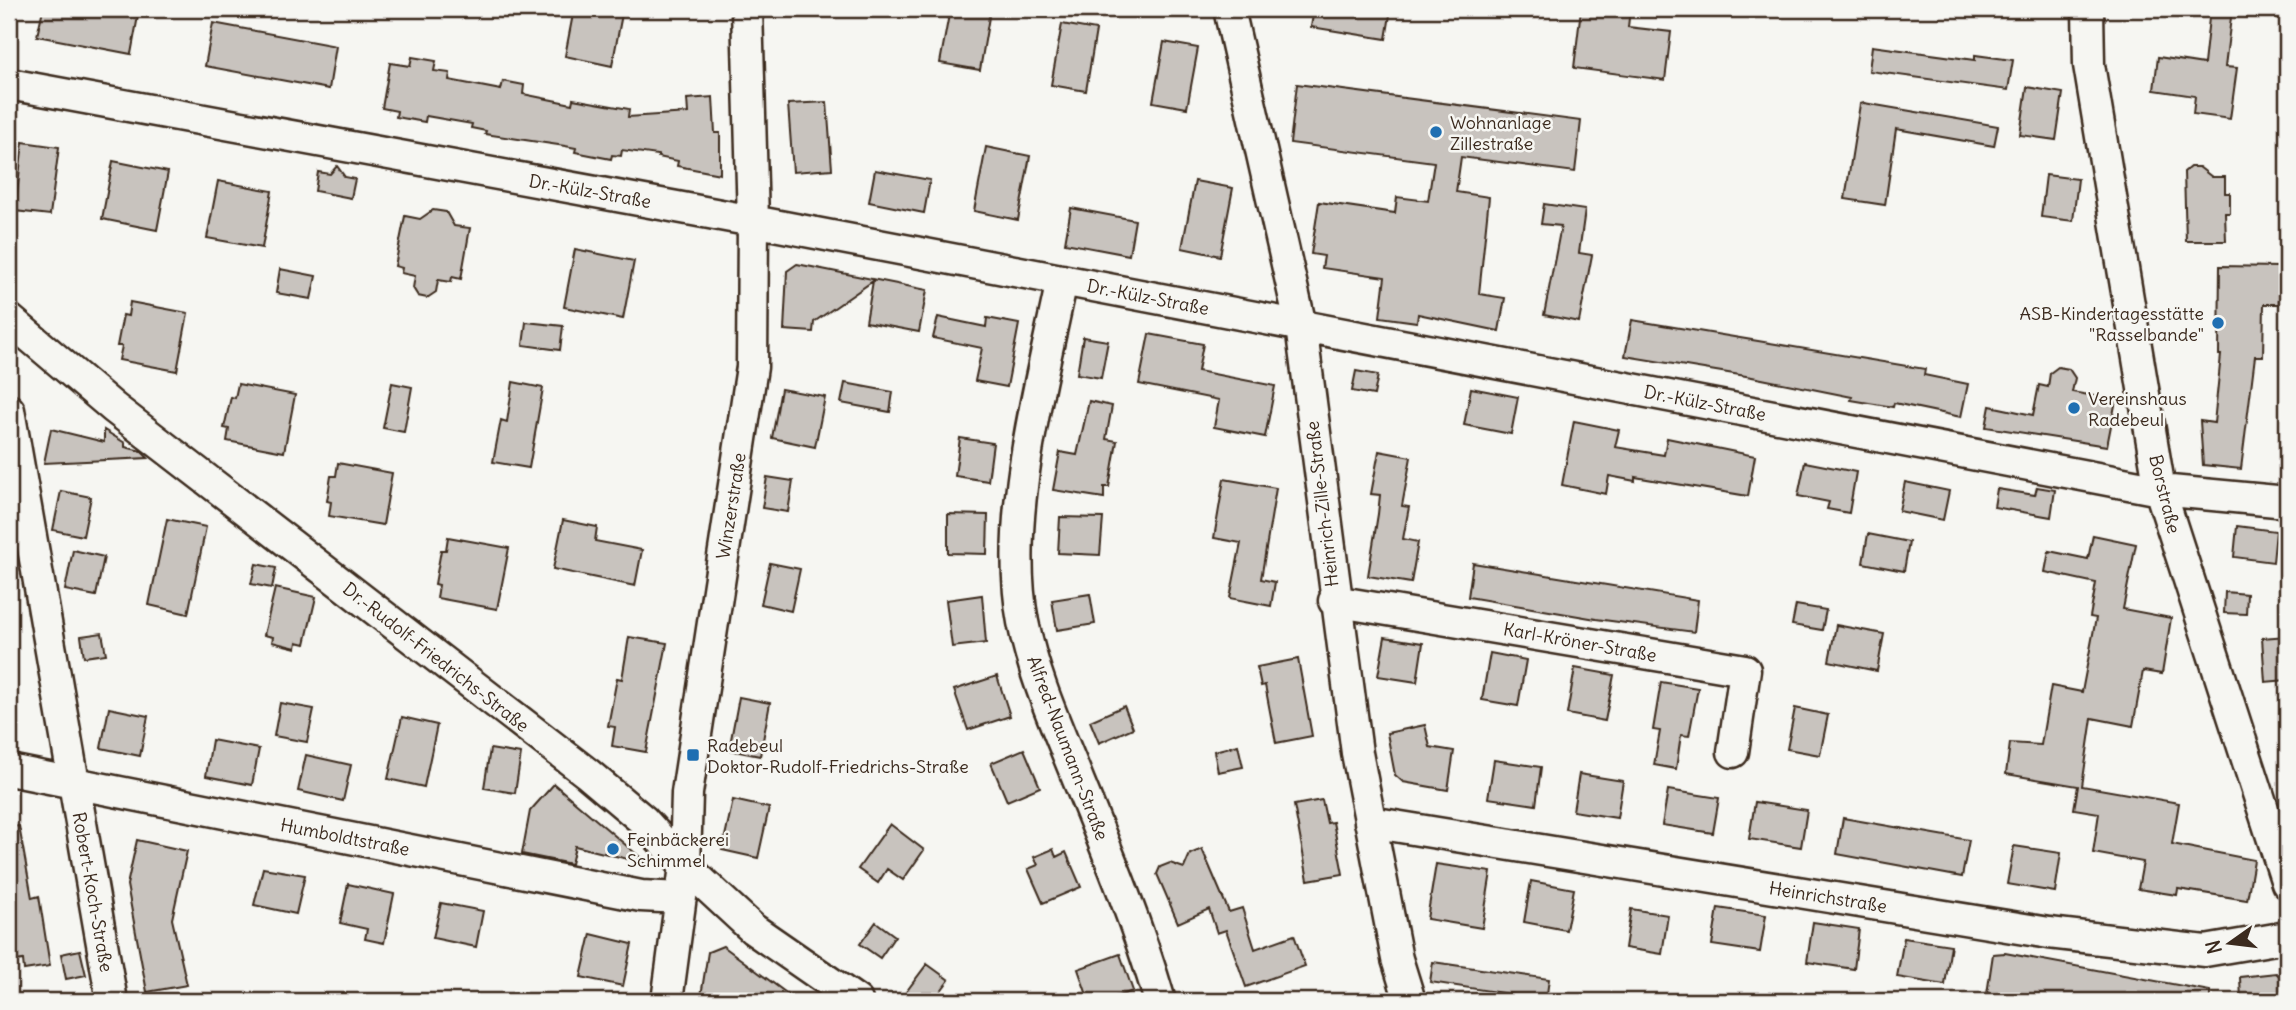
<svg xmlns="http://www.w3.org/2000/svg" width="2296" height="1010" font-family="Delius,sans-serif">
  <rect width="100%" height="100%" fill="#f6f6f2"/>
  <filter id="ink" filterUnits="userSpaceOnUse"><feTurbulence type="fractalNoise" baseFrequency=".0143" numOctaves="2"/><feDisplacementMap in="SourceGraphic" scale="14" xChannelSelector="R" yChannelSelector="G"/><feConvolveMatrix kernelMatrix="1 2 1 2 8 2 1 2 1" color-interpolation-filters="sRGB"/></filter>
  <g filter="url(#ink)">
    <path fill="#c8c3be" stroke="#3b2a1e" stroke-width="2" d="M43 9H100L138 16 131 54 37 36Z
      M574 9H623L612 66 565 56Z
      M950 9 990 11 980 70 940 63Z
      M1314 9H1391L1386 39 1311 27Z
      M1581 9H1630L1628 27 1671 32 1665 80 1574 68Z
      M2210 9H2232L2225 67 2237 68 2230 119 2193 114 2195 96 2154 90 2158 57 2204 64Z
      M213 23 336 46 329 89 205 66Z
      M1062 24 1096 30 1086 91 1051 85Z
      M1164 42 1198 48 1187 108 1153 102Z
      M1872 46 1975 60V55L2013 60 2008 90 1869 71Z
      M412 57 436 61 434 71 450 73 449 80 501 90 503 81 524 85 523 94 572 104 573 99 629 109 628 117 688 113 687 99 713 97 715 133H720V174L677 166 678 161 658 157V155L622 150 621 156 612 155 611 159 575 152 576 148 565 146 485 134 486 131 471 128 472 124 426 116 425 122 396 117 397 111 382 108 390 63 410 66Z
      M1297 84 1581 121 1575 172 1461 157 1456 192 1489 197 1479 294 1505 298 1499 331 1418 314 1417 322 1380 317 1385 277 1322 268 1324 256 1311 254 1319 202 1395 213 1397 197 1428 201 1434 162 1290 143Z
      M2027 87 2063 93 2056 140 2020 135Z
      M827 102 832 169 793 172 788 104Z
      M1864 103 1998 126 1994 146 1896 129 1885 205 1845 199 1860 104Z
      M23 142 59 147 50 215 15 211Z
      M986 147 1030 156 1018 220 974 211Z
      M113 161 168 172 157 230 102 219Z
      M337 166 345 177 355 179 351 198 315 191 318 172 330 174Z
      M2190 167H2199L2212 177H2225V193H2230V213H2225L2226 241H2186L2184 172Z
      M875 170 930 180 924 213 869 202Z
      M2046 175 2078 179 2073 221 2041 217Z
      M218 181 272 191 262 248 207 238Z
      M1195 181 1233 188 1220 256 1182 248Z
      M1544 204 1585 210 1579 253 1592 255 1579 322 1544 315 1561 226 1541 224Z
      M1071 208 1135 220 1129 255 1065 243Z
      M433 210 446 212 454 226 470 228 461 279 452 277 451 282 438 280 436 292 427 298 418 296 413 288 415 276 401 273 402 268 395 266 405 216 420 219Z
      M575 249 634 261 623 319 564 307Z
      M797 264 927 290 919 332 866 322 873 281 814 322 813 332 784 330 787 271Z
      M2220 266 2279 267V304H2264L2263 356H2255L2241 469 2203 465 2200 421 2214 423 2221 355H2219Z
      M280 269 316 276 311 299 276 293Z
      M130 302 188 313 177 371 119 360 122 346H117L123 315 128 316Z
      M938 317 986 327 987 318 1019 324 1007 387 975 381 982 348 933 338Z
      M1632 320 1925 369 1924 375 1968 384 1961 417 1894 403 1893 407 1851 400 1852 397 1752 377 1625 356Z
      M526 322 563 326 560 350 523 345Z
      M1149 334 1203 344 1198 371 1275 386 1265 437 1214 427 1219 400 1139 384Z
      M1083 337 1108 341 1101 378 1077 374Z
      M2058 367 2069 369 2075 378 2072 392 2116 400 2107 446 1986 427 1990 406 2033 415 2039 385 2048 387 2050 373Z
      M1356 371 1378 375 1374 395 1352 391Z
      M513 382 543 388 529 468 493 462 501 420 507 422Z
      M392 383 412 387 404 432 383 428Z
      M845 383 893 392 890 412 841 403Z
      M238 384 295 395 284 452 227 441 229 429 224 428 231 397 235 398Z
      M1471 388 1518 397 1511 434 1464 425Z
      M781 389 825 397 815 447 772 438Z
      M1089 401 1112 406 1106 439 1117 441 1109 487H1104V498L1053 490 1060 452 1077 455Z
      M1574 421 1619 430 1615 447 1664 455 1667 438 1755 456 1748 496 1635 477V481L1609 476 1606 494 1562 485Z
      M51 429 104 442V430L125 443V447L141 451 148 458 44 463Z
      M960 438 993 443 988 481 955 476Z
      M1379 451 1411 457 1402 506 1409 507 1403 539 1418 542 1411 583 1368 576 1378 514 1380 495 1371 494Z
      M1805 462 1856 472 1849 513 1827 509 1829 502 1798 496Z
      M338 463 392 473 383 525 329 516 331 502 327 501 331 476H336Z
      M767 477 793 481 788 512 762 508Z
      M1224 479 1276 488 1261 579 1275 582 1271 606 1230 598 1241 543 1214 538Z
      M1905 482 1949 491 1943 520 1899 511Z
      M2037 487 2055 490 2051 517 1994 507 1997 489 2035 495Z
      M61 491 91 497 83 536 53 530Z
      M948 514 988 515 987 554 948 553Z
      M1060 517 1103 518 1100 555 1058 553Z
      M167 519 206 527 188 614 149 605Z
      M563 520 597 527 595 541 642 550 635 586 553 569Z
      M2237 526 2276 531 2273 562 2234 557Z
      M1868 534 1909 542 1904 571 1863 563Z
      M2093 535 2136 544 2123 609 2171 618 2162 674 2143 671 2133 726 2092 718 2082 786 2179 803 2172 844 2254 860 2247 900 2178 889 2177 895 2138 889 2143 862 2093 853 2099 813 2074 809 2078 786 2006 774 2010 743 2041 745 2051 686 2082 692 2096 618 2090 617 2096 583 2045 572 2049 551 2088 559Z
      M448 537 509 548 497 609 437 598 439 585 435 584 441 550H446Z
      M73 550 104 557 96 596 65 590Z
      M770 563 800 569 791 611 761 604Z
      M1473 563 1698 600 1694 632 1596 619 1468 597Z
      M256 564 276 568 272 588 251 584Z
      M275 588 316 597 305 644 297 642 296 648 272 642 273 637 264 635Z
      M2225 592 2247 594 2246 614 2224 613Z
      M1090 594 1095 624 1057 630 1052 600Z
      M982 595 986 643 952 647 946 600Z
      M1796 605 1826 610 1822 630 1792 625Z
      M1836 625 1884 634 1877 671 1829 661Z
      M102 633 106 654 84 657 81 636Z
      M2287 636V680L2265 682 2262 638Z
      M629 637 667 643 646 752 612 746 615 727 608 726 617 678 622 679Z
      M1385 637 1423 643 1417 682 1378 676Z
      M1490 653 1526 660 1518 706 1482 700Z
      M1298 659 1312 736 1276 743 1265 685 1261 686 1257 667Z
      M1575 668 1614 675 1605 721 1567 714Z
      M997 676 1010 716 968 730 954 690Z
      M1661 682 1698 688 1689 736 1681 735 1676 769 1654 765 1660 731 1653 730Z
      M739 697 770 703 760 756 729 750Z
      M280 703 314 709 307 742 274 736Z
      M1124 706 1133 728 1099 743 1090 721Z
      M109 708 148 716 140 756 101 748Z
      M1795 708 1828 715 1820 755 1787 749Z
      M402 717 437 725 424 787 388 779Z
      M1425 725 1430 747 1454 751 1448 790 1403 782 1395 775 1387 733Z
      M212 740 259 749 252 785 206 776Z
      M1238 745 1243 767 1218 772 1214 751Z
      M490 749 521 754 515 793 484 788Z
      M1024 749 1040 787 1007 801 991 763Z
      M306 755 351 765 343 801 298 791Z
      M1494 760 1541 767 1536 805 1488 798Z
      M1579 774 1623 781 1617 818 1573 811Z
      M554 784 648 864 575 846 571 864 522 854 530 811Z
      M1668 790 1719 798 1713 833 1662 825Z
      M733 800 769 808 758 858 722 850Z
      M1322 800 1327 823 1333 822 1343 874 1308 880 1294 805Z
      M1755 802 1807 810 1801 847 1749 839Z
      M1843 818 1969 840 1962 877 1837 854Z
      M890 824 924 850 903 880 887 869 878 883 858 869Z
      M19 826 32 898 39 896 50 966 24 970 23 960 9 962V912L15 911 9 875V827Z
      M137 840 187 851 172 919 187 985 147 992 127 885Z
      M2014 846 2061 853 2055 892 2007 884Z
      M1053 849 1056 857 1066 852 1081 887 1043 903 1028 869 1038 865 1034 857Z
      M1202 849 1229 912 1242 908 1255 949 1294 935 1305 966 1246 987 1226 930 1217 933 1209 909 1178 923 1157 874 1160 867 1170 863 1184 868 1190 854Z
      M1436 864 1491 872 1482 928 1427 919Z
      M263 868 305 875 296 914 254 905Z
      M1531 881 1574 889 1566 930 1524 922Z
      M348 884 394 894 384 943 365 939 367 929 340 923Z
      M441 903 483 911 476 947 433 938Z
      M1718 908 1766 915 1760 952 1712 945Z
      M1631 909 1668 915 1662 954 1625 948Z
      M876 922 895 936 880 958 860 944Z
      M1813 922 1859 929 1854 969 1807 962Z
      M591 934 632 944 623 986 581 977Z
      M1904 938 1951 945 1945 985 1897 977Z
      M723 946 797 1001H735L701 996 708 952Z
      M80 950 86 975 66 979 61 954Z
      M2005 953 2210 991V1001H2034L1987 994 1993 954Z
      M1120 954 1133 991 1103 1001H1089L1078 969Z
      M1433 962 1549 979 1546 1001H1522L1523 996 1430 982Z
      M927 964 949 980 933 1001H918L906 992Z
      M2276 973 2283 979 2287 1001H2241L2240 977Z"/>
    <g fill="none" stroke-linecap="round" stroke-linejoin="round">
      <defs>
        <path id="street" d="M1229 9 1301 326 1357 753 1397 959 1410 1001
          M2088 9 2089 65 2160 490 2287 883
          M9 84 753 221 2160 490 2287 502
          M1062 280C1041 384 1003 517 1023 622 1034 678 1058 729 1079 782 1109 855 1138 926 1160 1001
          M9 319 114 408 587 773 644 821 685 866 753 929 857 1001
          M9 410 112 1001
          M1334 601 1745 670 1733 752
          M9 770 641 896 681 898
          M1370 822 2049 933 2205 951 2287 937
          M667 1001 685 866 687 793 752 367 753 221 747 9"/>
      </defs>
      <use href="#street" stroke="#3b2a1e" stroke-width="35"/>
      <use href="#street" stroke="#f6f6f2" stroke-width="30"/>
    </g>
  </g>
  <g fill="#1f6fb2" stroke="#f6f6f2" stroke-width="2.5">
    <circle cx="1436" cy="132" r="7"/>
    <circle cx="2218" cy="323" r="7"/>
    <circle cx="2074" cy="408" r="7"/>
    <rect x="686" y="748" width="14" height="14" rx="3.5"/>
    <circle cx="613" cy="849" r="7"/>
  </g>
  <g text-anchor="middle" dominant-baseline="central" stroke-width="5" stroke-linejoin="round" paint-order="stroke">
    <g font-size="18" fill="#3b2a1e" stroke="#f6f6f2" text-anchor="start">
      <text x="1450" y="122">Wohnanlage<tspan x="1450" dy="21">Zillestraße</tspan></text>
      <text x="2204" y="313" text-anchor="end">ASB-Kindertagesstätte<tspan x="2204" dy="21">"Rasselbande"</tspan></text>
      <text x="2088" y="398">Vereinshaus<tspan x="2088" dy="21">Radebeul</tspan></text>
      <text x="707" y="745">Radebeul<tspan x="707" dy="21">Doktor-Rudolf-Friedrichs-Straße</tspan></text>
      <text x="627" y="839">Feinbäckerei<tspan x="627" dy="21">Schimmel</tspan></text>
    </g>
    <g font-size="18" fill="#3b2a1e" stroke="#f6f6f2">
      <text transform="translate(590 191) rotate(10)">Dr.-Külz-Straße</text>
      <text transform="translate(1148 297) rotate(11)">Dr.-Külz-Straße</text>
      <text transform="translate(1705 403) rotate(11)">Dr.-Külz-Straße</text>
      <text transform="translate(2165 494) rotate(76)">Borstraße</text>
      <text transform="translate(1322 504) rotate(-97)">Heinrich-Zille-Straße</text>
      <text transform="translate(731 506) rotate(-81)">Winzerstraße</text>
      <text transform="translate(1580 642) rotate(10)">Karl-Kröner-Straße</text>
      <text transform="translate(436 657) rotate(38)">Dr.-Rudolf-Friedrichs-Straße</text>
      <text transform="translate(1068 748) rotate(69)">Alfred-Naumann-Straße</text>
      <text transform="translate(345 837) rotate(11)">Humboldtstraße</text>
      <text transform="translate(93 892) rotate(80)">Robert-Koch-Straße</text>
      <text transform="translate(1828 897) rotate(9)">Heinrichstraße</text>
    </g>
  </g>
  <rect width="2296" height="1010" fill="none" stroke="#f6f6f2" stroke-width="35"/>
  <rect x="18" y="18" width="2261" height="975" fill="none" stroke="#3b2a1e" stroke-width="2.5" filter="url(#ink)"/>
  <g transform="translate(2230 943) rotate(256)" stroke="#f6f6f2" stroke-width="5" paint-order="stroke">
  <path d="M0-5L12 26L0 18L-12 26Z" fill="#3b2a1e"/>
  <text y="-10" font-size="19" font-weight="bold" text-anchor="middle" fill="#3b2a1e">N</text>
  </g>
</svg>
